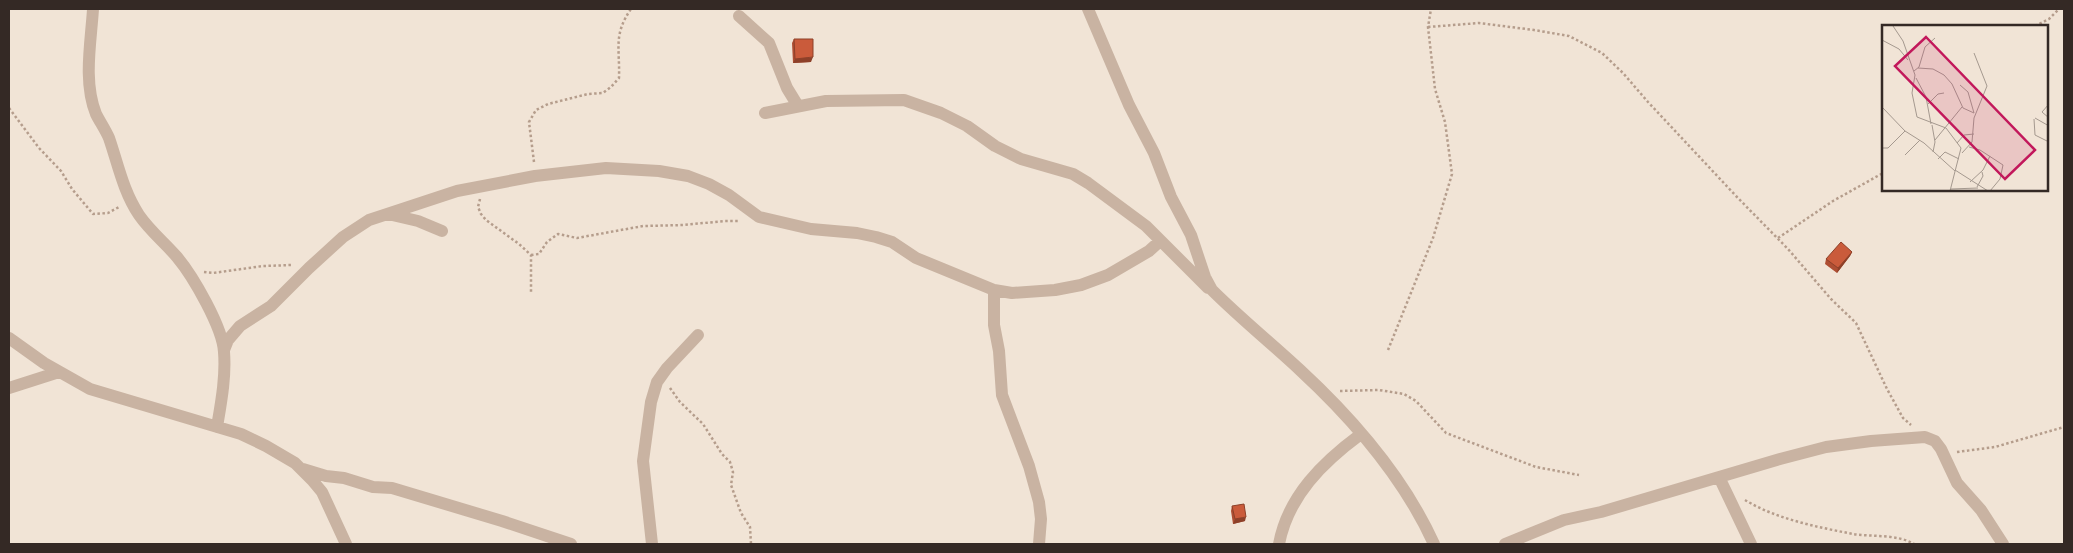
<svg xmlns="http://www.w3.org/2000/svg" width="2073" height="553" font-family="'Roboto Condensed',sans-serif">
  <rect width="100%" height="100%" fill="#f1e4d6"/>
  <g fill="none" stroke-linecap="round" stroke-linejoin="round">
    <path stroke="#b59d8c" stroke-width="2.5" stroke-dasharray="2.5 2.5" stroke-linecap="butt" d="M2035 26 2049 19 2059 9
      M1428 27 1479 23 1534 30 1569 36 1602 53 1623 73 1648 102 1736 196 1788 249 1831 299 1856 323 1887 389 1903 418 1911 425
      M9 108 39 148 61 171 72 189 93 214 108 213 119 207
      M534 162 529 122 536 110 548 104 588 94 603 93 611 87 619 78C620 48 613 35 631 9
      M480 199 478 207 481 214 486 220 519 244 531 255V292
      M1778 238 1833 201 1883 173
      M531 255 539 254 547 242 558 234 577 238 643 226 683 225 725 221H740
      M204 272 213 273 263 266 292 265
      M1388 350 1433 238 1452 174 1445 122 1435 89 1428 27 1431 9
      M670 388 680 402 703 424 722 454 730 462 733 472 731 485 741 513 750 527 751 544
      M1340 391 1379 390 1404 394 1416 401 1446 433 1536 467 1579 475
      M1957 452 1995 447 2064 427
      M1745 500C1776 519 1817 527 1853 534 1873 537 1897 534 1914 544"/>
    <path stroke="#c9b3a2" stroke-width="12" d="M93 9C91 42 83 82 96 114 100 122 105 129 109 138 118 164 123 191 139 215 150 231 165 243 177 257 193 276 223 328 224 352 226 377 221 403 217 427
      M1088 9 1129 105 1154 153 1171 197 1191 235 1205 277 1212 290C1240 318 1271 343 1300 370 1353 419 1404 478 1434 544
      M739 16 769 43 787 88 798 106
      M765 113 826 101 904 100 941 113 967 126 995 146 1021 159 1073 174 1088 183 1146 226 1208 288
      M388 214 418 221 442 231
      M994 290V325L999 351 1002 395 1029 466 1039 502 1041 519 1039 544
      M9 338 44 363 90 389 241 434 266 446 295 463 312 480 322 492 346 544
      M224 350 228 340 240 326 271 306 309 268 343 237 369 220 457 191 535 176 606 168 659 171 688 176 709 184 729 195 759 217 811 229 857 233 876 237 892 242 916 258 994 290 1012 293 1055 290 1081 285 1108 275 1149 251 1160 241
      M9 388 59 372
      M303 469 326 476 344 478 373 487 392 488 502 521 571 544
      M1719 477 1751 544
      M652 544 643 461 651 402 657 382 667 368 698 335
      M1279 544C1288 496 1323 462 1361 434
      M1505 544 1564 520 1601 512 1780 459 1826 447 1871 441 1925 437 1935 441 1941 449 1957 483 1981 510 2003 544"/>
  </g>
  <path fill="#ae4e33" d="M794 39 811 62 793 63 792 43Z
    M1852 252 1850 256 1837 273 1825 264 1826 259Z
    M1232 506 1245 521 1233 524 1231 511Z"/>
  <path fill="#8d4029" d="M813 57 811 62 793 63 795 59Z
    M1852 252 1850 256 1837 273 1838 268Z
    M1246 517 1245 521 1233 524 1235 519Z"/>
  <path fill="#ca5b3b" stroke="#8d4029" d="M794 39H813V57L795 59Z
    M1841 242 1852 252 1838 268 1826 259Z
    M1244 504 1246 517 1235 519 1232 506Z"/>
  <g transform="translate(1882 25)">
    <rect width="166" height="166" fill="#f1e4d6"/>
    <path fill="none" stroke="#a5998f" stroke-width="1" d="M11 1 21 16 33 50 30 68 35 92 64 103 79 123 68 166M0 15 17 24 26 35M36 43 51 44 62 50 70 59 81 83 92 88M32 46 37 42 43 22 53 13M34 53 44 72 49 99M78 60 86 67 92 88M46 79 56 69 62 68M167 79 160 87 167 93M0 82 23 106 42 118 73 146M153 93 167 101M152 94 153 110 167 117M50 100 53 117 51 127M53 115 80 82M75 118 82 110 92 109M87 122 98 125 121 140 118 154 108 166M0 123H6L23 106M80 128 90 117 92 93 105 61 92 28M23 130 38 115M56 134 63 127 77 134M73 145 106 166M88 157 101 145 108 131M95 162 101 151 100 147M69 164 96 163"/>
    <path fill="#c2185b" fill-opacity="0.15" stroke="#c2185b" stroke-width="2.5" d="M44 12 153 125 123 154 13 41Z"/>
    <rect width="166" height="166" fill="none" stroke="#342925" stroke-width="2.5"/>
  </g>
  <rect width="2073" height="553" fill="none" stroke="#342925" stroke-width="20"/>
</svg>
